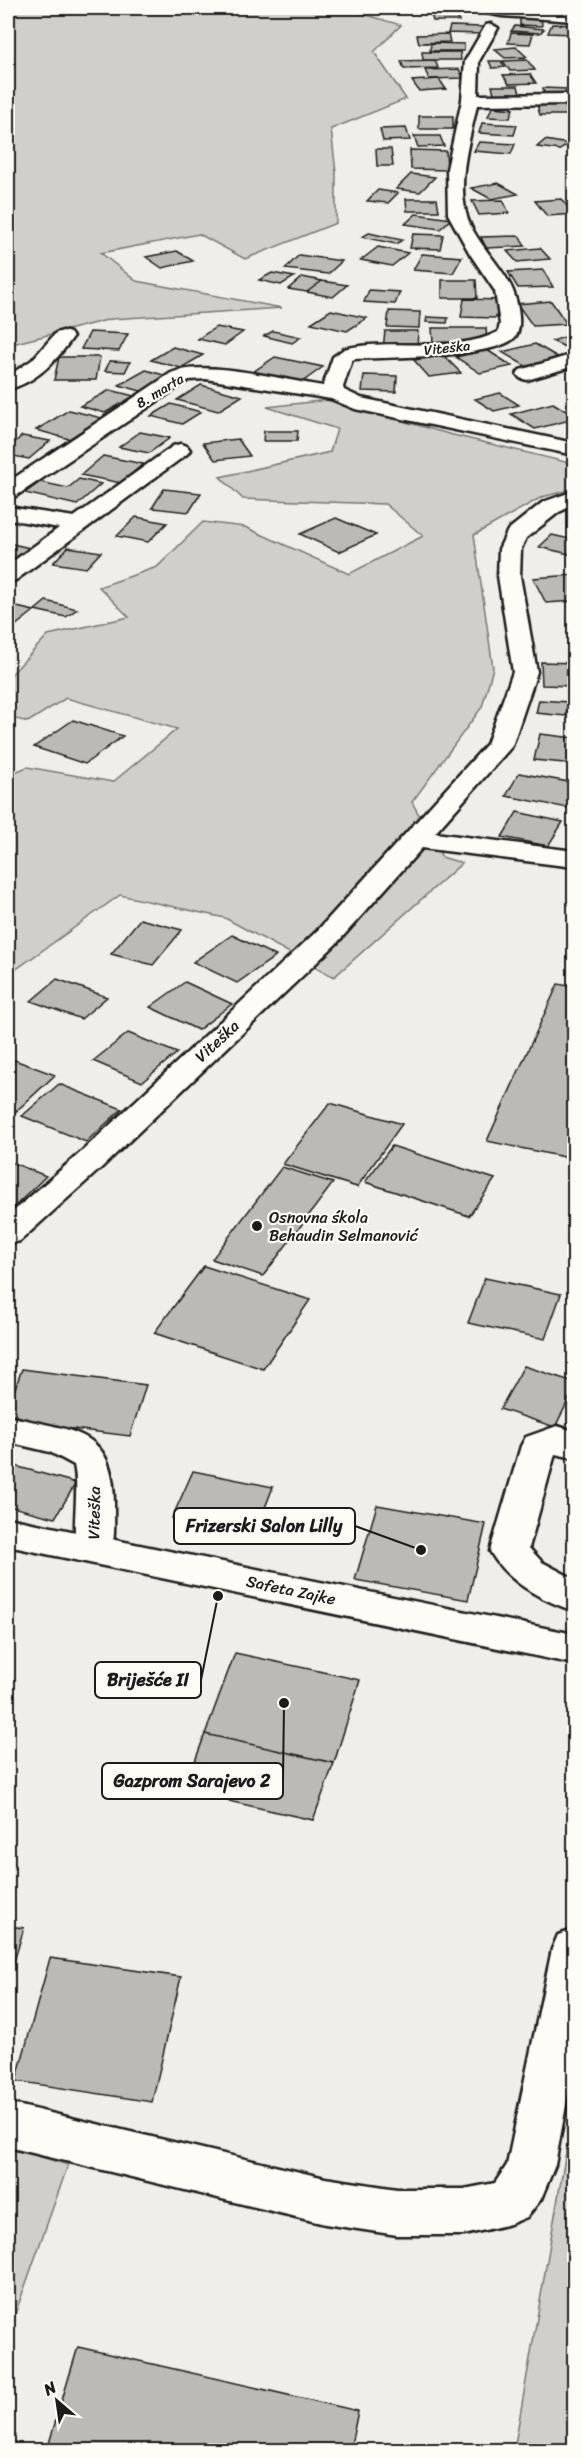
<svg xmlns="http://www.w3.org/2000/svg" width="582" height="2458" font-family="Sriracha,sans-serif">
  <rect width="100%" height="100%" fill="#f0eeea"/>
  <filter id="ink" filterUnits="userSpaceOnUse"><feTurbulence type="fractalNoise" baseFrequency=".0167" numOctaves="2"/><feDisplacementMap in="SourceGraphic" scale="12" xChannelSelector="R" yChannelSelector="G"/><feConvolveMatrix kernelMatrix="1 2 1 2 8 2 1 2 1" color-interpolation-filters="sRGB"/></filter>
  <g filter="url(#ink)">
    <path fill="#d0cfcc" stroke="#767674" stroke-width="1.5" d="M8 8H346L345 9 401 25 374 52 406 99 331 129 336 173V223L245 259 199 234 101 253 136 281 282 308 111 319 8 345Z
      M328 400 449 434 574 464V489L542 497 474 535 493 668 482 707 412 802 442 857 462 863 334 977 225 918 120 895 8 975V775L27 767 113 782 177 729 66 698 28 722 8 717V678L48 635 129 617 99 587 157 567 203 522 245 527 349 574 423 536 385 504 243 499 220 477 330 452 337 429 267 407Z
      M574 2106V2450H514Z
      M8 2147 68 2165 8 2334Z"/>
    <path fill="#bbbab6" stroke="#1c1c1c" stroke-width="1.5" d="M430 11H456L459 21H433Z
      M520 17H541L542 26 520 25Z
      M552 24 574 25V34L548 33Z
      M450 26 483 27 482 34 448 33Z
      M515 26 544 29 540 33 511 31Z
      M511 33 533 34 530 44 508 43Z
      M448 34 450 42 419 43 417 35Z
      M431 43 464 44V51H430Z
      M516 47 527 57 505 58 494 49Z
      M422 52H460L461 60H423Z
      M435 60 438 68 404 69 401 61Z
      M527 60 535 70 510 71 503 61Z
      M489 61H501L505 67 492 68Z
      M459 69 463 78 429 79 425 70Z
      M530 74 536 83 509 84 503 75Z
      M439 79 446 89 419 91 412 81Z
      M492 86H518L521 97H495Z
      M543 88 567 89 569 98H545Z
      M537 105H565L568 115H540Z
      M492 107 513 109 510 118 488 117Z
      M419 116H453V129H419Z
      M482 123 517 125 514 135 479 133Z
      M406 128 410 140 383 141 380 129Z
      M414 136H440L444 146 418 147Z
      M545 140 568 144 560 150 537 147Z
      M479 142 515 144 511 154 474 151Z
      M376 149H391L393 166H377Z
      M410 150 446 151 447 170 411 169Z
      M411 174 435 177 420 192 396 189Z
      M498 183 518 194 491 199 471 188Z
      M378 190 398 193 388 203 367 201Z
      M406 199H437L439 211H407Z
      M561 199 574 214 547 216 535 201Z
      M503 200 509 213 479 215 472 201Z
      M416 214 451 219 440 229 405 224Z
      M369 233 402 240 396 244 362 237Z
      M413 234 443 235 440 249 410 248Z
      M519 236 525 246 486 248 481 237Z
      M378 247 408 253 392 266 361 260Z
      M540 248 550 259 517 262 507 251Z
      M177 251 193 261 162 268 146 257Z
      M422 254 462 257 453 273 413 270Z
      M299 255 342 261 328 274 285 269Z
      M543 270 553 287 518 288 508 272Z
      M272 273 294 277 281 285 259 280Z
      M302 277 322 281 307 292 288 289Z
      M442 280H476L477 298H442Z
      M322 281 347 285 333 297 307 292Z
      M369 290 400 292 395 304 364 302Z
      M464 299 499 300 496 318 461 317Z
      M551 301 567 324 533 326 517 304Z
      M331 310 367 318 347 331 311 323Z
      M389 311 420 312 419 328 387 327Z
      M427 317 448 318 447 323 426 322Z
      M216 327 243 332 225 345 198 339Z
      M432 328H486L487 343 433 342Z
      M273 331 301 337 292 343 264 336Z
      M385 331H418L417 349H383Z
      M90 332 128 334 119 351 81 349Z
      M574 334V351L552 341Z
      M535 344 561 359 527 367 502 352Z
      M173 347 203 355 181 368 151 360Z
      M487 350 512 366 480 373 456 357Z
      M444 356 461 373 429 377 414 360Z
      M59 357H100L96 380H54Z
      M275 357 323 367 298 385 250 374Z
      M110 361 130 362 125 372 105 371Z
      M146 370 174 378 148 393 119 385Z
      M364 375 397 376 396 392 362 391Z
      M201 385 242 396 218 411 177 400Z
      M110 390 134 396 105 413 80 406Z
      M500 393 519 405 494 411 475 399Z
      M553 403 574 416V419L535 429 511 414Z
      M171 404 201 412 182 424 151 416Z
      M69 410 102 418 69 439 36 430Z
      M264 431H298L297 441H263Z
      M140 432 170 438 149 453 119 447Z
      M22 436 50 441 29 459 8 455V448Z
      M238 439 250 456 215 460 203 443Z
      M103 456 143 464 121 483 81 475Z
      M79 479 101 484 77 505 25 493 40 482 68 488Z
      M164 489 201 493 189 512 152 508Z
      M136 517 167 523 148 542 117 536Z
      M336 518 376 535 339 552 300 534Z
      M552 535 574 540V555L539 547Z
      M8 543 34 549 12 567 8 566Z
      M68 547 101 552 86 568 53 563Z
      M574 575V601L546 603 533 578Z
      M46 601 77 609 66 617 35 610Z
      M8 605 34 611 15 626 8 625Z
      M541 662 574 663V686L542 685Z
      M539 700 568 702 566 716 536 713Z
      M73 720 123 736 85 764 34 747Z
      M540 734 574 738V764L534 760Z
      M519 773 574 783V794L568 808 506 796Z
      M517 812 563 822 548 846 502 837Z
      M140 919 182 930 153 965 111 954Z
      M232 935 276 956 237 983 193 962Z
      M57 979 107 997 81 1019 31 1001Z
      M185 982 232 1004 198 1030 150 1007Z
      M558 984 574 987V1159L487 1141Z
      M128 1033 177 1053 142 1082 93 1061Z
      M9 1058 55 1075 10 1117 8 1116Z
      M59 1084 122 1109 86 1142 22 1116Z
      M330 1103 402 1124 357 1187 283 1164Z
      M392 1146 495 1179 469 1216 365 1182Z
      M8 1161 46 1176 8 1213Z
      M282 1167 333 1183 263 1276 212 1259Z
      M204 1266 310 1300 263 1369 154 1333Z
      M485 1278 561 1294 545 1339 468 1323Z
      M524 1366 574 1382V1389L555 1427 500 1409Z
      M22 1369 146 1385 130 1436 8 1421V1408Z
      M8 1464 76 1483 55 1518 8 1506Z
      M193 1471 273 1487 254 1536 172 1518Z
      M377 1505 486 1524 468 1600 355 1580Z
      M235 1653 360 1680 334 1763 205 1734Z
      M205 1734 334 1763 313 1820 184 1791Z
      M8 1926 24 1928 8 1982Z
      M50 1958 181 1977 152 2102 16 2081Z
      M78 2347 358 2411 350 2450H47Z"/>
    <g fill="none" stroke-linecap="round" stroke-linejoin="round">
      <defs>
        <path id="street" d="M473 8 574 13V21L502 16 475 11Z
          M491 24 498 28 479 61 478 95 574 94V104L477 105C470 139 457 178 466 213 472 240 504 267 513 291 518 303 524 331 513 339 490 358 388 357 355 359L352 360 343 387 344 390 361 398 574 443V455L355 409 331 399 206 379 189 380 16 496 8 497V482L171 373C207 359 284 380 323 386L333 357 344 349C393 337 452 355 498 332L500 324 495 291 470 254 448 214 447 169 462 100 465 61 486 25Z
          M63 331 70 333 73 337C57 360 36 383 8 389V376L32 360 56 333Z
          M574 354V366L527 380 520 378 517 374 520 370Z
          M180 444 187 446 190 450 187 454 16 580 8 582V565L59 528 8 519V507L74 517 173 446Z
          M574 491V505L559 512 526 538 521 549 520 576 537 672 512 746 435 833 574 851V867L422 848 337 943 101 1168 20 1241 8 1244V1216L79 1154 317 931 487 744 513 672 498 576 499 549 508 530 543 502Z
          M8 1416C74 1432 116 1427 114 1509 114 1526 116 1544 107 1559L94 1563 81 1559C68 1537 81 1494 74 1465L50 1452 8 1442Z
          M557 1426 574 1431V1458L555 1454 529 1548 542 1562 574 1579V1611C541 1600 507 1582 490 1551L521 1446 526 1437Z
          M574 1930V2062L555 2165 541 2199 527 2217 510 2224 464 2235H397L325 2224 8 2147V2103L325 2178 397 2189H464L495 2183 507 2165 552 1949 558 1935Z"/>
        <path id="primary" d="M8 1518 574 1634V1664L8 1546Z"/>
      </defs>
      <use href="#street" stroke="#1c1c1c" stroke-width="5"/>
      <use href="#primary" stroke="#1c1c1c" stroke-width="5"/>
      <use href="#street" fill="#fdfcf7" fill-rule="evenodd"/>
      <use href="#primary" fill="#fdfcf7" fill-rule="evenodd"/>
    </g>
  </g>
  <circle fill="#1c1c1c" stroke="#fdfcf7" stroke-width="2" cx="257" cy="1226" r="6"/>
  <g text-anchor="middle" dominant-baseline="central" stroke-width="4.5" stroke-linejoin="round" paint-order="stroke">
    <g font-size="14" fill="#1c1c1c" stroke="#fdfcf7">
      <text transform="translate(447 348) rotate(-6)">Viteška</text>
      <text transform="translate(160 391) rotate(-31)">8. marta</text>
    </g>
    <g font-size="16" fill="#1c1c1c" stroke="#fdfcf7">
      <text transform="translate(217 1041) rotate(-43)">Viteška</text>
      <text transform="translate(94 1513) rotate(-89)">Viteška</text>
      <text transform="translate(291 1590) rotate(12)">Safeta Zajke</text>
    </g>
    <g font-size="16" fill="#1c1c1c" stroke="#fdfcf7" text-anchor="start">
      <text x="269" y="1217">Osnovna śkola<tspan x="269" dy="18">Behaudin Selmanović</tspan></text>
    </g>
  </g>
  <path fill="none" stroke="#1c1c1c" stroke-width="2" d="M421 1550L355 1526M218 1596L201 1680M284 1703L283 1781"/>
  <g fill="#1c1c1c" stroke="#fdfcf7" stroke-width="2">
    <circle cx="421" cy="1550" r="6"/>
    <circle cx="218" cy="1596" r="6"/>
    <circle cx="284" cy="1703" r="6"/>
  </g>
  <g fill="#fdfcf7" stroke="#1c1c1c" stroke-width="2">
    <rect x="174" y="1508" width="181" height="36" rx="6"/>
    <rect x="95" y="1662" width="106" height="36" rx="6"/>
    <rect x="102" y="1763" width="181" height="36" rx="6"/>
  </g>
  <g font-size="18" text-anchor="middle" font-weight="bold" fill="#1c1c1c">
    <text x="264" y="1532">Frizerski Salon Lilly</text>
    <text x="148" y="1686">Briješće II</text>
    <text x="192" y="1787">Gazprom Sarajevo 2</text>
  </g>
  <rect width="582" height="2458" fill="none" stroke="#fdfcf7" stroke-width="30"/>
  <rect x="15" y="15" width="552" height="2428" fill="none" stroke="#1c1c1c" stroke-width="2" filter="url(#ink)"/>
  <g transform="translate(57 2401) rotate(331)" stroke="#fdfcf7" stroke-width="4.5" paint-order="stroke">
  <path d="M0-4.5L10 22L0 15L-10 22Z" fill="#1c1c1c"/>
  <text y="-9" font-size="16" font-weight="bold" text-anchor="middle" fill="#1c1c1c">N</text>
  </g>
</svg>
